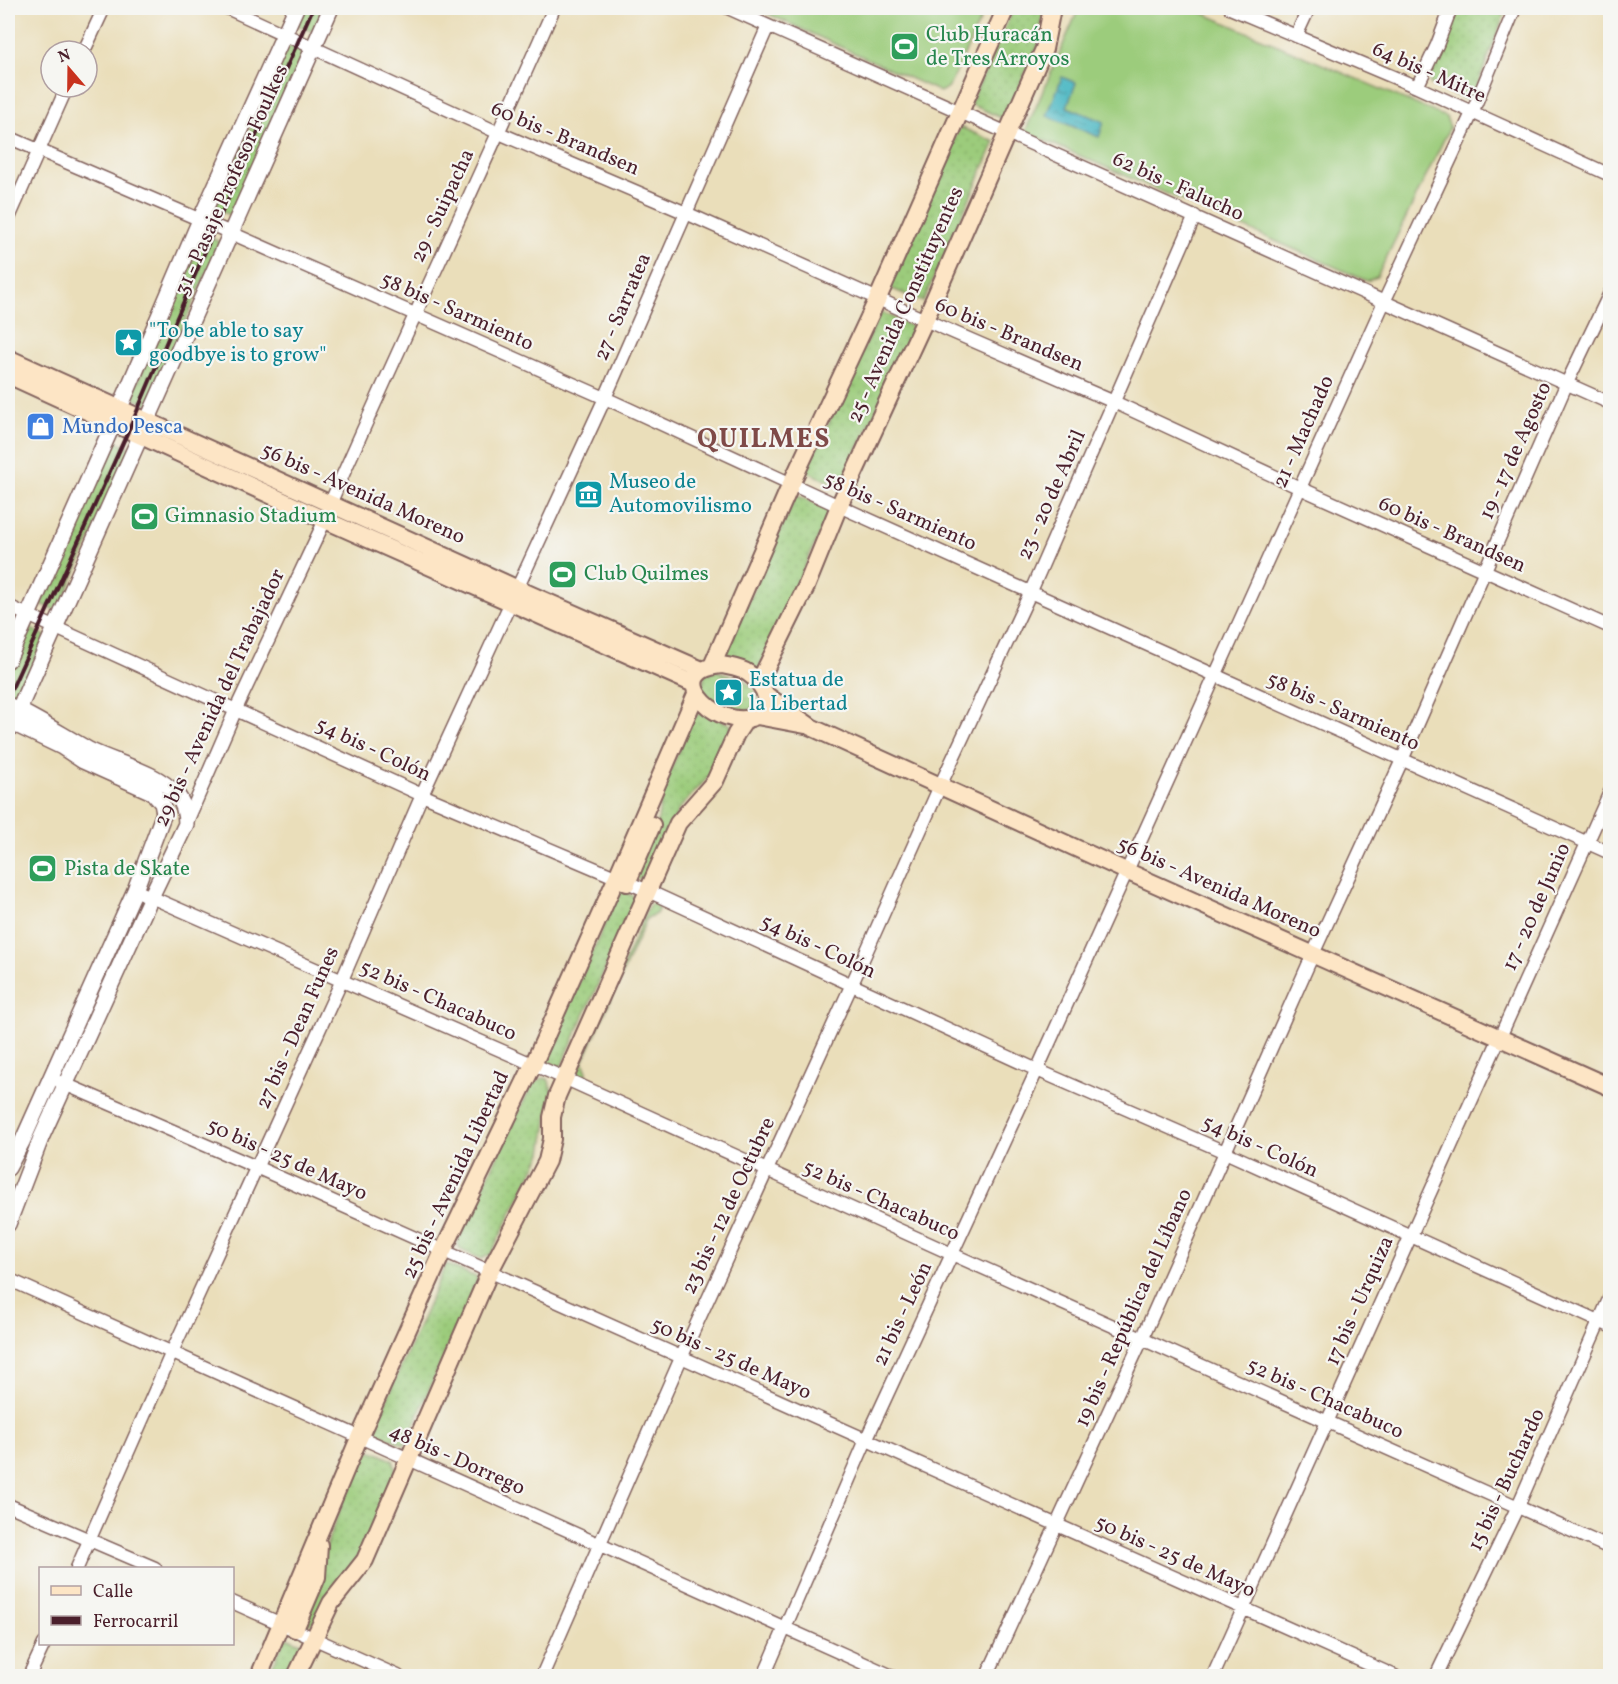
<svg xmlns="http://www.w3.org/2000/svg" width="1618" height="1684" font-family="Vollkorn,serif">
  <defs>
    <pattern id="grass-dots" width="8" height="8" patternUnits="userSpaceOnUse" patternTransform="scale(1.5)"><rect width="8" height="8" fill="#9ccc7c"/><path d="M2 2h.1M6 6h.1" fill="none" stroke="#88af6b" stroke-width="1.8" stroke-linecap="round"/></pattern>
    <pattern id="water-ripples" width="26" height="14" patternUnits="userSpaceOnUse" patternTransform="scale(1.5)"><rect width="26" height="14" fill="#49b7c3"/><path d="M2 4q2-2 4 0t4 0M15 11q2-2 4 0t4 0" fill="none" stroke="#3f949f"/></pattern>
  </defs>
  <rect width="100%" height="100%" fill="#f6f6f2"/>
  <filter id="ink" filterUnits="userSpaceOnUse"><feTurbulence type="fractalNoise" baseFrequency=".0167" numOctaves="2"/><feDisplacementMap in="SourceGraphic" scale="12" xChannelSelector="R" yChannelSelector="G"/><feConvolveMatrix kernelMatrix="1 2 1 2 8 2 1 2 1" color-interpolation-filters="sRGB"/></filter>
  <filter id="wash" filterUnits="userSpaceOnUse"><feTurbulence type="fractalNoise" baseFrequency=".008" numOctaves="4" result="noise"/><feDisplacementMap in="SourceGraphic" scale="24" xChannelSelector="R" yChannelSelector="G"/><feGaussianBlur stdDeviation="1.35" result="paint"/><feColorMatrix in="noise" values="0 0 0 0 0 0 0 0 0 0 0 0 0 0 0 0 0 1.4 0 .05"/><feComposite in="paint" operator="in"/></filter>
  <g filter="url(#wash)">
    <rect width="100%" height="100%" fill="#eadeba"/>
    <path fill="url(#grass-dots)" stroke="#737654" stroke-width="1.5" d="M304 8H324L313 32 296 24Z
      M1014 8H1044L1038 46 1004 119 970 104Z
      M1457 8H1507L1471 102 1430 84 1433 69Z
      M287 45 304 53 232 216 215 208Z
      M960 127 995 142 923 302 888 287Z
      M204 235 220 242 148 405 131 397Z
      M881 312 915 328 840 487 806 471Z
      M115 441 132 448 58 611 41 604Z
      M796 495 830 510 758 671 724 656Z
      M29 628 46 636 17 696H8V674Z
      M714 670C733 676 754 679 759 702 750 717 728 711 715 703 710 700 705 693 701 689L705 674Z
      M702 712 728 723 732 727 710 775 679 809 647 875 639 879 635 877 658 820 662 791 692 719Z
      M620 890 637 898 561 1067 544 1060Z
      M654 903 659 908 656 914 647 918 583 1062 587 1072 585 1076H578L577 1072 649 905Z
      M543 1078 548 1079 552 1090 542 1153 491 1254 481 1259 461 1250 458 1245V1239L532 1084Z
      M446 1264 478 1278 405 1445 373 1431Z
      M373 1451 393 1460 396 1471 362 1554 335 1584 314 1621 306 1626 302 1623 329 1538 358 1462C361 1455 365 1452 373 1451Z
      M286 1637 303 1644 288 1676H268Z"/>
    <path fill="#9ccc7c" stroke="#737654" stroke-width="1.5" d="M755 8H986L949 87 940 92Z
      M1079 8H1191L1446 117 1450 127 1377 277 1367 281 1025 132Z"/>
    <path fill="url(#water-ripples)" stroke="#4a6b77" stroke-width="1.5" d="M1062 77 1076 83 1067 107 1104 122 1099 137 1047 116Z"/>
  </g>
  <g filter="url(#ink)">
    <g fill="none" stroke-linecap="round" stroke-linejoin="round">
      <defs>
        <path id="minor" d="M227 8 499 133 686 213 925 320 1114 402 1300 488 1610 627
          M728 8 1610 403
          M1230 8 1417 87 1610 175
          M1296 36 1309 8
          M84 51 104 8
          M1417 87 1437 45 1451 8
          M8 137 231 233 605 398 839 506 1610 853
          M8 220 67 87
          M8 606 422 795 648 891 1037 1070 1225 1152 1610 1326
          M186 824 236 709 325 520 330 504C403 338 481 174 554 8
          M135 890 564 1078 952 1254 1610 1548
          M60 1082 256 1167 1395 1676
          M8 1279 892 1676
          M8 1505 155 1568
          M77 1568 172 1352 342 980 422 795 605 398 768 26
          M232 1602 398 1676
          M29 1676 44 1644
          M542 1676 681 1358 852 984 940 786 1031 591 1195 216
          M764 1676 866 1440 1037 1070 1384 302 1472 113 1515 8
          M987 1676 1142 1339 1313 954 1402 760 1566 385 1610 293
          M1213 1676 1610 792
          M1436 1676 1518 1506 1610 1297"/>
        <path id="tertiary" d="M8 660 113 424 200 220 296 8
          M8 705C36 718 62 735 89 750 115 763 157 772 176 794 184 803 186 813 186 824L151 897 41 1138 8 1224
          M8 721 62 747 83 761 152 792 162 803 164 813 135 890 22 1142 8 1168
          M17 726 20 719 22 702 331 8"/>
        <path id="secondary" d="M8 358 518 589 702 670
          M8 375 325 520 694 684
          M722 665C731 667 741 668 748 673 765 684 778 711 751 718 713 728 662 671 722 665Z
          M712 666 791 484 878 298 1006 8
          M759 682 806 587 839 506 925 320 1044 49 1052 8
          M766 695 811 727 1126 871 1610 1087
          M757 716 805 725
          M627 883 652 825
          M295 1629 317 1577 319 1545
          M259 1676 359 1438 443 1251 533 1065 616 879 696 694
          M296 1676 331 1603 365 1560 490 1271 547 1161 552 1139V1117L557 1096 678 823 715 781 736 734 746 719"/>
      </defs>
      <use href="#minor" stroke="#82625d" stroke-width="15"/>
      <use href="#tertiary" stroke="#82625d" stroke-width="18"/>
      <use href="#secondary" stroke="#82625d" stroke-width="20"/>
      <use href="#minor" stroke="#fff" stroke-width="12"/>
      <use href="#tertiary" stroke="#fff" stroke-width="15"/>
      <use href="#secondary" stroke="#fde5c5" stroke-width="16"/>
      <path stroke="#4a1f2b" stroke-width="4" d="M8 697 135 416 215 228 313 8"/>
    </g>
  </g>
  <defs>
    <symbol id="stadium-square" viewBox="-11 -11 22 22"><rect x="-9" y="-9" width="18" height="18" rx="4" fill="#2e9e5b" stroke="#f6f6f2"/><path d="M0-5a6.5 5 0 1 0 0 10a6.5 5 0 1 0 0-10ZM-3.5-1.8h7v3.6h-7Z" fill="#fff"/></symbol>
    <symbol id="sight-square" viewBox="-11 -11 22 22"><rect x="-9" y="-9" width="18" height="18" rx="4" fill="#0f9aa8" stroke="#f6f6f2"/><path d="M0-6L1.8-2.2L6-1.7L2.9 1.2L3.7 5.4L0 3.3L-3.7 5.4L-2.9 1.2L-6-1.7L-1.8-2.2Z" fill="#fff"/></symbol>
    <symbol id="shop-square" viewBox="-11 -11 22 22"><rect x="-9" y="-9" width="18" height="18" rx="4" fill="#3f7fe0" stroke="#f6f6f2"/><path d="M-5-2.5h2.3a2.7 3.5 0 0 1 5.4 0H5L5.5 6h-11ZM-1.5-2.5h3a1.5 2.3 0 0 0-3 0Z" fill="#fff"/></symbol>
    <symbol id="museum-square" viewBox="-11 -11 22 22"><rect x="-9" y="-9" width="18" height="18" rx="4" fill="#0f9aa8" stroke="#f6f6f2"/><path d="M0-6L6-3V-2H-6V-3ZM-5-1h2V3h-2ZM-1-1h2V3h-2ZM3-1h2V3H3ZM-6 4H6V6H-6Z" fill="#fff"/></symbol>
  </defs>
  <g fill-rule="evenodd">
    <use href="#stadium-square" x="888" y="30" width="33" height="33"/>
    <use href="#sight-square" x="112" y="326" width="33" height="33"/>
    <use href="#shop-square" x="24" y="410" width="33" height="33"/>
    <use href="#museum-square" x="572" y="478" width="33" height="33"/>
    <use href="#stadium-square" x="128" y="500" width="33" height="33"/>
    <use href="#stadium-square" x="546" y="558" width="33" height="33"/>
    <use href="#sight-square" x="712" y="676" width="33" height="33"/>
    <use href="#stadium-square" x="26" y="852" width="33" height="33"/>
  </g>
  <g text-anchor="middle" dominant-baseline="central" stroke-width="4.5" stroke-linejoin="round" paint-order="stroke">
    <g font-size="21" fill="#27864d" stroke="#f6f6f2" text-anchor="start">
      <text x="926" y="35">Club Huracán<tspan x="926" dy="24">de Tres Arroyos</tspan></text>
      <text x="165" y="516">Gimnasio Stadium</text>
      <text x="584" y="574">Club Quilmes</text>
      <text x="64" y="869">Pista de Skate</text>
    </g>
    <g font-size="21" fill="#4a1f2b" stroke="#f6f6f2">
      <text transform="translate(1429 73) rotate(24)">64 bis - Mitre</text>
      <text transform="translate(565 139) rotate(23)">60 bis - Brandsen</text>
      <text transform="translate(232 180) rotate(-66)">31 - Pasaje Profesor Foulkes</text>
      <text transform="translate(1178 187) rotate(24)">62 bis - Falucho</text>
      <text transform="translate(443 206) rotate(-65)">29 - Suipacha</text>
      <text transform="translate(906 305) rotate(-66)">25 - Avenida Constituyentes</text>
      <text transform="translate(623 307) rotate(-67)">27 - Sarratea</text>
      <text transform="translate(457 312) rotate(24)">58 bis - Sarmiento</text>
      <text transform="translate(1009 335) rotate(23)">60 bis - Brandsen</text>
      <text transform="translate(1304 432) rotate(-66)">21 - Machado</text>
      <text transform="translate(1516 451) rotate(-66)">19 - 17 de Agosto</text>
      <text transform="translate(363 494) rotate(24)">56 bis - Avenida Moreno</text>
      <text transform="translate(1052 495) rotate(-66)">23 - 20 de Abril</text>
      <text transform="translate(900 512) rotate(24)">58 bis - Sarmiento</text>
      <text transform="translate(1452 535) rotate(24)">60 bis - Brandsen</text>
      <text transform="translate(220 698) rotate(-65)">29 bis - Avenida del Trabajador</text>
      <text transform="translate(1343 712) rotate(24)">58 bis - Sarmiento</text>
      <text transform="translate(373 750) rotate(25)">54 bis - Colón</text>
      <text transform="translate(1219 888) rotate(24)">56 bis - Avenida Moreno</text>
      <text transform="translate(1537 907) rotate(-66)">17 - 20 de Junio</text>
      <text transform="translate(818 947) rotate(25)">54 bis - Colón</text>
      <text transform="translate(438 1001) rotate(24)">52 bis - Chacabuco</text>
      <text transform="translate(298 1028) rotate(-66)">27 bis - Dean Funes</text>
      <text transform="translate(1260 1147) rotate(24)">54 bis - Colón</text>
      <text transform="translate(287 1160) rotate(24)">50 bis - 25 de Mayo</text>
      <text transform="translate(456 1175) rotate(-65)">25 bis - Avenida Libertad</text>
      <text transform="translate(881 1201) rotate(24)">52 bis - Chacabuco</text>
      <text transform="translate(729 1206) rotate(-65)">23 bis - 12 de Octubre</text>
      <text transform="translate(1360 1301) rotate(-66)">17 bis - Urquiza</text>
      <text transform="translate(1134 1308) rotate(-66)">19 bis - República del Líbano</text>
      <text transform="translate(903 1314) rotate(-65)">21 bis - León</text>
      <text transform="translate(731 1359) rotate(24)">50 bis - 25 de Mayo</text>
      <text transform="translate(1325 1399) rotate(24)">52 bis - Chacabuco</text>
      <text transform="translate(457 1460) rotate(24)">48 bis - Dorrego</text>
      <text transform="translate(1507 1480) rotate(-65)">15 bis - Buchardo</text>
      <text transform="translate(1175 1557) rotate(24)">50 bis - 25 de Mayo</text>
    </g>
    <g font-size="21" fill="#0d838f" stroke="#f6f6f2" text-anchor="start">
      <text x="149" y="331">"To be able to say<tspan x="149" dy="24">goodbye is to grow"</tspan></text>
      <text x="609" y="482">Museo de<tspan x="609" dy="24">Automovilismo</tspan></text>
      <text x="749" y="680">Estatua de<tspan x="749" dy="24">la Libertad</tspan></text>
    </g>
    <g font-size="21" fill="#366cbe" stroke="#f6f6f2" text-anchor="start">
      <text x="62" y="427">Mundo Pesca</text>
    </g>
    <g font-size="27" font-weight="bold" letter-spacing="1.5" fill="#7f4a48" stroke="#f6f6f2">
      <text x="764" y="440">QUILMES</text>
    </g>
  </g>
  <rect width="1618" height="1684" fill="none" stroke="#f6f6f2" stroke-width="30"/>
  <rect x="39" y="1567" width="195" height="78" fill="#f6f6f2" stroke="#b1a0a2" stroke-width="1.5"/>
  <rect x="51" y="1586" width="30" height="9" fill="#fde5c5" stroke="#b1a0a2" stroke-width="1.5"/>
  <text x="93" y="1597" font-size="18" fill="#4a1f2b">Calle</text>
  <rect x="51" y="1616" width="30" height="9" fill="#4a1f2b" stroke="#b1a0a2" stroke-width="1.5"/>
  <text x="93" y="1627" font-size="18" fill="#4a1f2b">Ferrocarril</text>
  <g transform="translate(69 69) rotate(340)"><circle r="28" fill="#f6f6f2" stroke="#b1a0a2" stroke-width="1.5"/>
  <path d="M0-4.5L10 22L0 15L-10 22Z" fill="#c8321e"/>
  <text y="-9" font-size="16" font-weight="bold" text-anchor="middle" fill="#4a1f2b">N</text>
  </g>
</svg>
